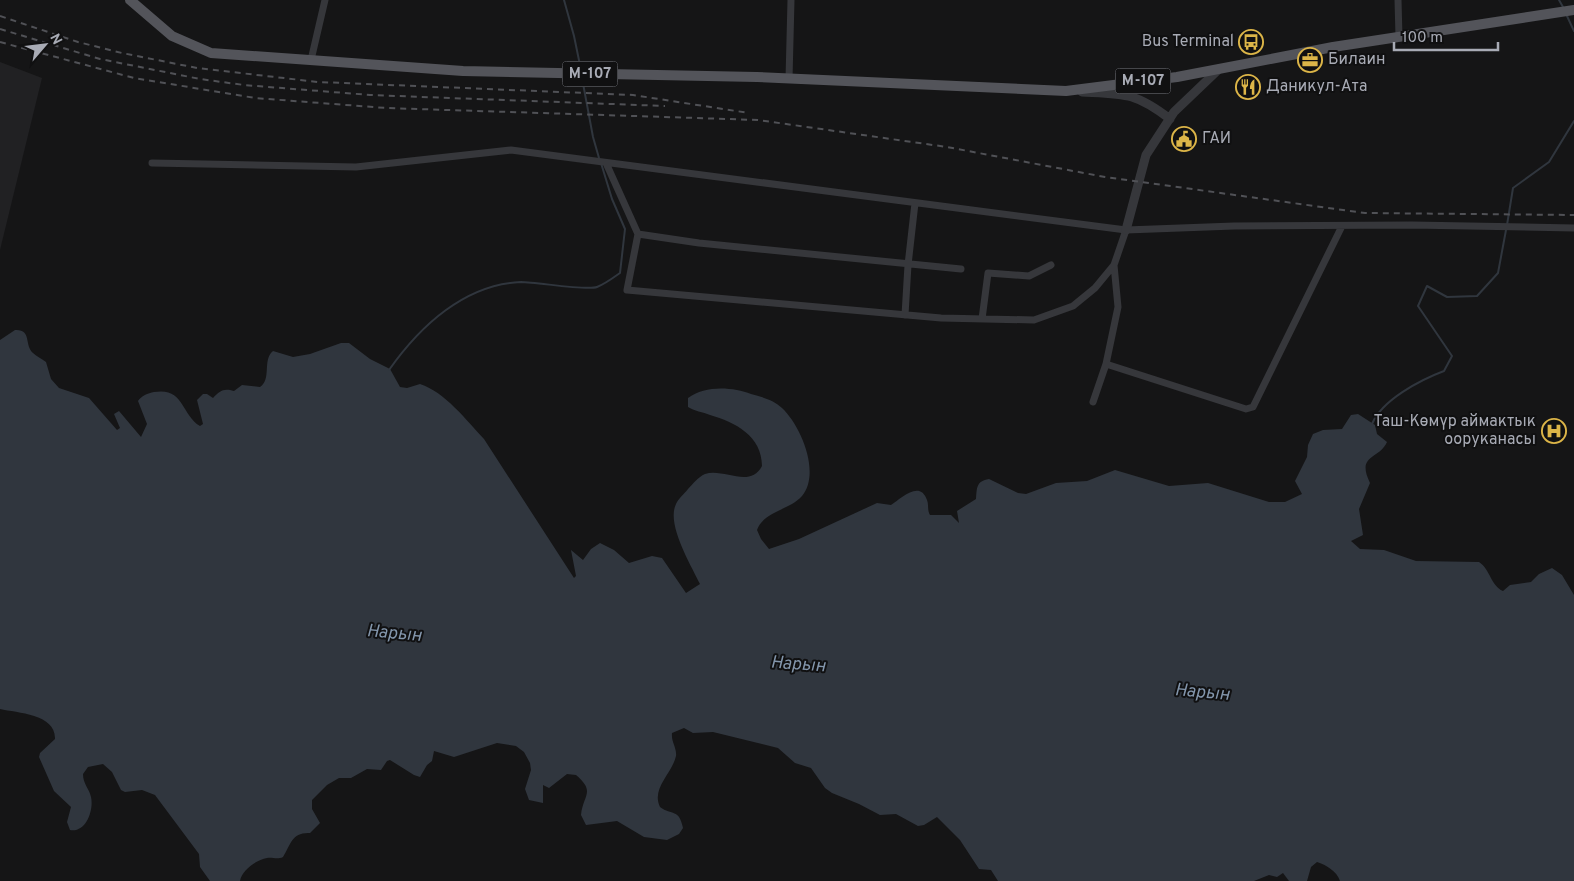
<svg xmlns="http://www.w3.org/2000/svg" width="1574" height="881" font-family="Overpass,sans-serif">
  <rect width="100%" height="100%" fill="#151516"/>
  <path fill="#212123" d="M0 62 42 78 0 250Z"/>
  <path fill="#30363e" d="M15 330C32 329 24 345 33 353 36 356 42 359 46 362L51 379 59 388 89 398 117 430 120 428 114 414 119 411 141 437 147 424 138 401C141 396 148 393 154 392 184 387 181 414 200 426L203 424 197 400 203 394H207L213 398C220 391 223 388 234 391L242 385 260 387C272 379 262 360 273 351L293 357 310 354 341 343H349L370 359 390 369 400 387 407 388 420 384C445 392 466 420 484 439L574 578 576 576 571 550 583 560 591 549 600 543 614 550 629 563 652 556 662 558 686 593 700 584C691 565 666 524 676 504 678 499 684 494 688 489 693 484 698 477 705 474 724 468 750 489 762 466 762 436 735 422 710 415 703 412 694 411 688 407V398C705 385 733 387 751 394 762 397 774 400 782 408 801 426 821 473 802 496 790 510 764 511 757 530L761 539 769 549 799 539 877 503 891 505C900 499 920 479 927 500 929 505 927 510 930 515H951L959 523 957 511 976 499C977 488 976 481 989 479L1018 493 1026 494 1056 483 1087 481 1115 470 1169 486 1208 483 1269 502H1285L1302 494 1295 481 1307 457 1308 445 1313 434 1323 430 1342 429 1351 415 1358 414 1375 425 1377 434 1387 442C1379 460 1356 454 1370 483L1359 509 1363 535 1351 541 1360 549 1384 550 1416 561 1479 562C1490 569 1491 586 1503 591L1510 585 1531 582 1539 574 1552 568 1562 575 1574 595V881H1340C1337 871 1326 865 1317 862L1311 867 1307 881H1289L1283 873 1277 877 1269 875 1254 881H998L991 870 979 869 960 840 937 817 924 825 918 826 896 814 880 815 859 804 832 793 825 788 811 768 795 763 778 748 713 732 693 733 684 728 672 733C671 742 677 748 676 756 672 774 651 788 660 807 672 816 679 808 683 828L679 834 667 840 644 837 617 821 586 825 581 815C583 795 596 792 576 775L567 774 549 788 543 785V803L529 800 525 789 531 770 530 763 524 752 516 746 497 743 454 757 434 751 432 761 427 765 420 777 414 775 390 760 387 761 381 770 367 769 351 778H339L327 785 312 800V809L320 823 310 833C292 832 291 844 283 857 277 860 273 857 267 858 256 860 242 870 240 881H210L200 867 199 854 155 795 142 790 125 792 121 790 112 772 103 764 88 767 83 774C83 784 89 788 91 797 94 810 86 833 70 830L67 822 71 807 54 791 39 757 40 753 55 739C56 714 18 713 0 709V340Z"/>
  <g fill="none" stroke-linecap="round" stroke-linejoin="round">
    <path stroke="#30363e" stroke-width="2" d="M564 0 574 36 581 70
      M1559 0 1563 7
      M1567 16 1574 31
      M582 78 593 137 599 158
      M1507 225 1513 188 1549 162 1574 121
      M389 370C420 326 465 284 521 282 537 282 586 291 597 287 605 284 613 278 620 273L625 229 612 199 601 163
      M1372 424C1382 400 1420 380 1444 371L1452 356 1418 306 1427 286 1447 297 1477 296 1498 273 1506 230"/>
    <path stroke="#36373b" stroke-width="7" d="M1398 0 1399 37
      M311 60 325 0
      M789 79 791 0
      M152 163 356 167 511 150 1126 230 1234 226 1412 225 1574 228
      M606 163 638 234 699 243 961 269
      M638 234 627 290 941 318 1034 320 1073 306 1095 288 1114 265 1126 230
      M905 315 908 265 915 203
      M982 319 988 273 1029 276 1051 265
      M1106 364 1246 409 1253 407 1342 226
      M1093 402 1106 364 1118 307 1114 265"/>
    <path stroke="#36373b" stroke-width="9" d="M1082 92C1124 94 1135 92 1170 119
      M1126 230 1146 155 1174 112 1219 69"/>
    <path stroke="#53545a" stroke-width="10" d="M130 0 172 36 211 53 463 71 757 77 1066 91 1177 77 1333 47 1574 10"/>
    <path stroke="#505156" stroke-width="2" stroke-dasharray="6 5" stroke-linecap="butt" d="M0 16 78 42 122 53 197 68 318 82 633 95 749 113
      M0 29 100 59 200 79 244 85 370 95 665 106
      M0 42 134 78 255 98 386 108 758 120 947 147 1105 177 1365 213 1574 215"/>
  </g>
  <defs>
    <symbol id="bus-ring" viewBox="-11 -11 22 22"><circle r="9.5" fill="#101011" stroke="#dcb548" stroke-width="1.5"/><path d="M-5-6H5V4H4V6H2V4H-2V6H-4V4H-5ZM-3.5-4V0h7V-4ZM-3.5 1.2v1.5H-2V1.2ZM2 1.2v1.5H3.5V1.2Z" fill="#dcb548"/></symbol>
    <symbol id="office-ring" viewBox="-11 -11 22 22"><circle r="9.5" fill="#101011" stroke="#dcb548" stroke-width="1.5"/><path d="M-6-3h4V-5.5h4V-3h4V5H-6ZM-1-4.5V-3h2v-1.5ZM-6 0V1H6V0Z" fill="#dcb548"/></symbol>
    <symbol id="restaurant-ring" viewBox="-11 -11 22 22"><circle r="9.5" fill="#101011" stroke="#dcb548" stroke-width="1.5"/><path d="M-5-6h1v4h1v-4h1v4h1v-4h1v5L-1.5 .5V6h-2V.5L-5-1ZM5-6V6H3V1.5H1.5Q1.5-4 5-6Z" fill="#dcb548"/></symbol>
    <symbol id="civic-ring" viewBox="-11 -11 22 22"><circle r="9.5" fill="#101011" stroke="#dcb548" stroke-width="1.5"/><path d="M-.6-6.5H3V-4.5H.6V-3L4-1V1h2V6H-6V1h2V-1L-.6-3ZM-1.2 2.5V6h2.4V2.5Z" fill="#dcb548"/></symbol>
    <symbol id="hospital-ring" viewBox="-11 -11 22 22"><circle r="9.5" fill="#101011" stroke="#dcb548" stroke-width="1.5"/><path d="M-5-5h3v3.5h4V-5h3V5h-3V1.5h-4V5h-3Z" fill="#dcb548"/></symbol>
  </defs>
  <g fill-rule="evenodd">
    <use href="#bus-ring" x="1237" y="28" width="28" height="28"/>
    <use href="#office-ring" x="1296" y="46" width="28" height="28"/>
    <use href="#restaurant-ring" x="1234" y="73" width="28" height="28"/>
    <use href="#civic-ring" x="1170" y="125" width="28" height="28"/>
    <use href="#hospital-ring" x="1540" y="417" width="28" height="28"/>
  </g>
  <g text-anchor="middle" dominant-baseline="central" stroke-width="4" stroke-linejoin="round" paint-order="stroke">
    <g fill="#101011" stroke="#7a7c84" stroke-width="1">
      <rect x="562.5" y="61.5" width="55" height="25" rx="4"/>
      <rect x="1115.5" y="68.5" width="55" height="25" rx="4"/>
    </g>
    <g font-size="15" font-weight="bold" fill="#a8abb5">
      <text x="590" y="74">М-107</text>
      <text x="1143" y="81">М-107</text>
    </g>
    <g font-size="16" fill="#a8abb5" stroke="#101011" text-anchor="start">
      <text x="1234" y="42" text-anchor="end">Bus Terminal</text>
      <text x="1328" y="60">Билаин</text>
      <text x="1266" y="87">Даникул-Ата</text>
      <text x="1202" y="139">ГАИ</text>
      <text x="1536" y="422" text-anchor="end">Таш-Көмүр аймактык<tspan x="1536" dy="18">ооруканасы</tspan></text>
    </g>
    <g font-size="18" font-style="italic" fill="#8396ac" stroke="#101011">
      <text transform="translate(394 634) rotate(5)">Нарын</text>
      <text transform="translate(798 665) rotate(4)">Нарын</text>
      <text transform="translate(1202 693) rotate(5)">Нарын</text>
    </g>
  </g>
  <g transform="translate(45 45) rotate(62)" stroke="#101011" stroke-width="4" paint-order="stroke">
  <path d="M0-4L9 19L0 12L-9 19Z" fill="#a8abb5"/>
  <text y="-8" font-size="14" font-weight="bold" text-anchor="middle" fill="#a8abb5">N</text>
  </g>
  <path d="M1394 42v8h104v-8" fill="none" stroke="#a8abb5" stroke-width="2.5"/>
  <text x="1402" y="42" font-size="15" fill="#a8abb5" stroke="#101011" stroke-width="4" paint-order="stroke">100 m</text>
</svg>
